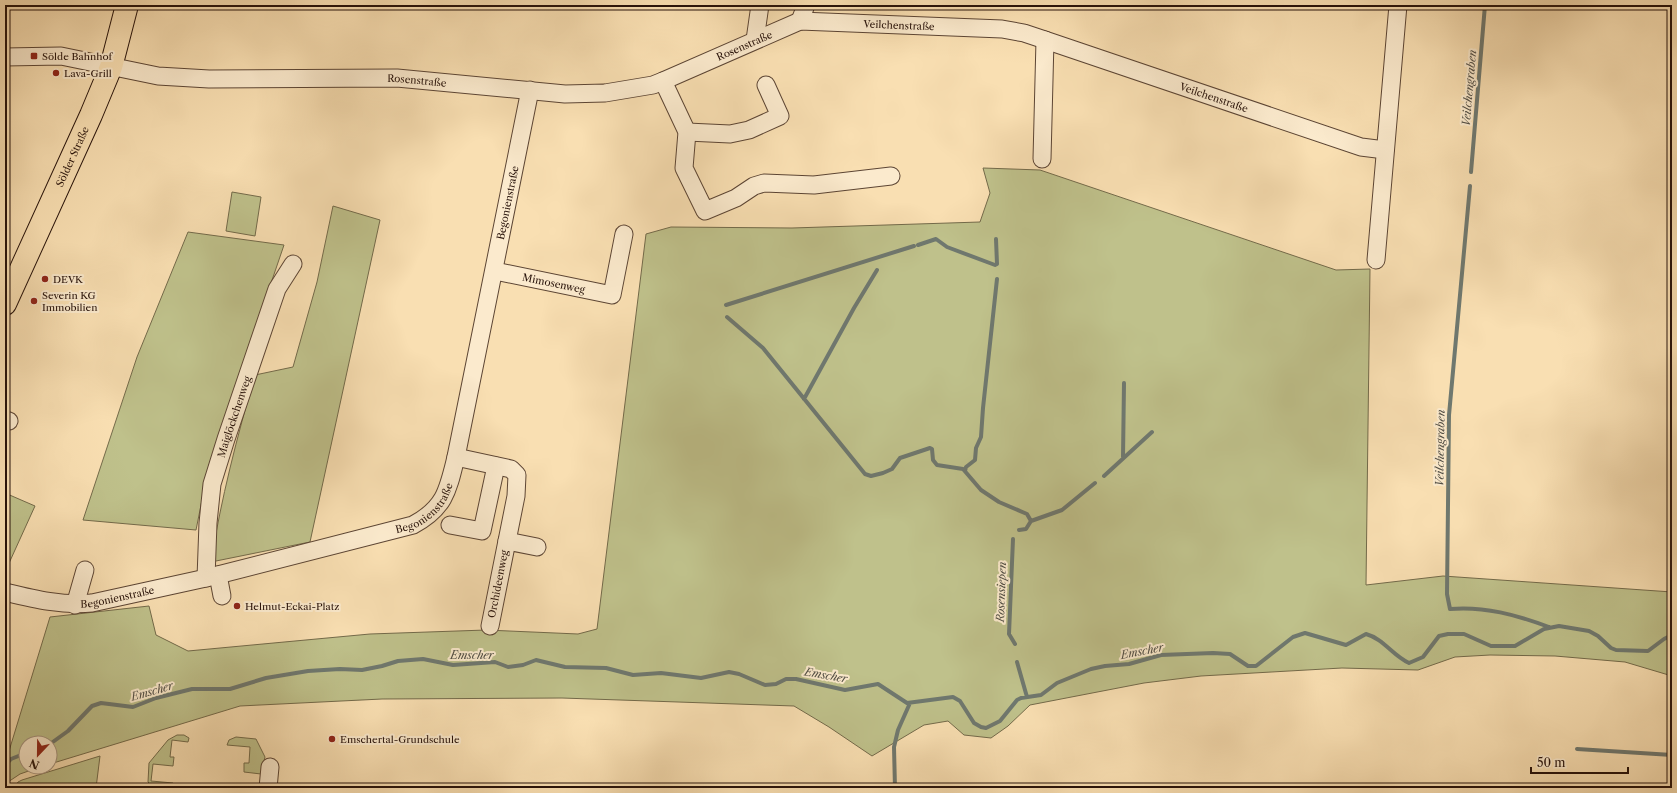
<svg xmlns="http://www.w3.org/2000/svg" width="1677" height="793" font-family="'Libre Caslon Text',serif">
  <rect width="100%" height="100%" fill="#f9dfb2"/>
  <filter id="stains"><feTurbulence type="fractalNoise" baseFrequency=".005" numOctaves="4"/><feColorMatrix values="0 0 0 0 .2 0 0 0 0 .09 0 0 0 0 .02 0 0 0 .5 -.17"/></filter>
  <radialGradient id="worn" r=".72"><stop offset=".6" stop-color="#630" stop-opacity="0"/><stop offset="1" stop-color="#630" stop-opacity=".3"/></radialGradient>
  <path fill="#bfc18b" stroke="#736a4a" d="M983 168 1040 170 1336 270 1370 269 1366 585 1443 576 1672 592V676L1625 662 1555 656 1490 655 1455 657 1418 670 1342 668 1201 676 1144 683 1030 705 1008 726 991 738 964 735 948 721 924 725 872 756 829 727 794 706 562 698 382 699 240 706 50 764V743H26V767H40L20 774 5 784V754L9 751 50 617 149 606 156 635 188 651 370 634 486 630 578 634 597 629 646 234 671 227 792 228 980 222 990 193Z
    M232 192 261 197 255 236 226 231Z
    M333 206 380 220 310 542 211 562C221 499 237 437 255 375L293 367 317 282Z
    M188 232 284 245 209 465 196 530 83 520 137 357Z
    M5 493 35 506 5 572Z
    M177 735H184L189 738 188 742 172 740 170 757H174L173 766 153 764 151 781 173 783V788H154L148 782 149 763 168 740Z
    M236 737 256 739 265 757 261 774 244 772V763H249L250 747 227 745 229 740Z
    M100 756 96 788H14L18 782 22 780Z"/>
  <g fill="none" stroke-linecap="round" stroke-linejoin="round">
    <path stroke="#6f786f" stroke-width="4" d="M1471 172 1485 5
      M1470 186 1449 415 1447 594 1450 609C1484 606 1517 615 1549 627
      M918 245 936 239 947 247 995 265 997 264 996 239
      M726 305 914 246
      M727 317 763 348 865 474 871 476 883 473 892 469 900 458 930 448 932 449 933 460 937 465 963 469 981 490 999 502 1027 514 1031 521 1026 529 1019 530
      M804 399 854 308 877 270
      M1123 457 1124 383
      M965 471 966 467 975 460 976 448 981 437 983 408 997 279
      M1104 476 1152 432
      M1031 521 1062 510 1095 483
      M1013 539 1009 634 1015 644
      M1017 662 1027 697
      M50 744 68 731 92 706 101 703 133 707 156 698 192 689H230L266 678 308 671 340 669 362 670 382 666 398 661 423 659 453 665 495 662 508 667 523 665 536 660 565 667 606 668 633 675 661 673 701 678 729 672 739 674 765 685 776 684 786 679H796L845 690 878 684 907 703 953 697 960 701 974 723 981 727 986 728 1000 721 1017 700 1021 698 1041 695 1057 683 1091 669 1105 666 1129 664 1161 655 1213 653 1230 654 1248 666H1256L1293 637 1305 633 1346 645 1366 634C1384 639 1392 655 1409 663L1423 657 1439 636 1448 634H1464L1491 646H1515L1544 629 1559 626 1589 631 1598 636 1611 648 1616 650 1648 651 1664 639 1672 635
      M1577 749 1672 755
      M5 765 11 759 26 753
      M895 788 894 747 898 730 910 703"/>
    <defs>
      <g id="minor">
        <path d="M800 21 806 5"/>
        <path d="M755 40 760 5"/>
        <path id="s1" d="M5 57 61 56 158 76 209 79 397 78 565 94 605 93 653 85 663 81 800 21 1002 29 1024 33 1045 40 1361 147 1385 150"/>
        <path d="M663 81 687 132 684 168 705 211 736 198 754 186 764 183 814 185 891 176"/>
        <path d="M687 132 730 134 749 130 780 116 766 85"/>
        <path d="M1042 159 1045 40"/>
        <path d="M1376 260 1398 5"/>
        <path id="s2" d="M495 271 612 295 624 234"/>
        <path d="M5 420 9 421"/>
        <path d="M456 457 511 469 517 475 516 496 490 626"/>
        <path d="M450 525 482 531 496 466"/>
        <path d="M507 541 537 547"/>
        <path d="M218 575 222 596"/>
        <path id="s3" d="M206 578 208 523 212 484 226 439 277 289 293 264"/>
        <path id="s4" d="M5 592C34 599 62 606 92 603L206 578 413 525C445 508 448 490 456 457L530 90"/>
        <path d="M75 605 85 570"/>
        <path d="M268 788 270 767"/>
      </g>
      <g id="major">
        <path id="s5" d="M5 304 91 115 111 67 127 5"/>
      </g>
    </defs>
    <use href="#minor" stroke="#5c4534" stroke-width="19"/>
    <use href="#major" stroke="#27120a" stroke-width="24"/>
    <use href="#minor" stroke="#fbeacd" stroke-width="17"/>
    <use href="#major" stroke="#f9dfb2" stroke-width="22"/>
  </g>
  <g fill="#8f2418" stroke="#fbeacd" stroke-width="1.5">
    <rect x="30" y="52" width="8" height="8" rx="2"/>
    <circle cx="56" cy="73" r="4"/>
    <circle cx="45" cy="279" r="4"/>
    <circle cx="34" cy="301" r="4"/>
    <circle cx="237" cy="606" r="4"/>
    <circle cx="332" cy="739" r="4"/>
  </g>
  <g text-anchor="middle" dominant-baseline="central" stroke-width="4" stroke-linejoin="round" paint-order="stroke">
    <g font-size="10" fill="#27120a" stroke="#fbeacd">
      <text stroke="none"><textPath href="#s1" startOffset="911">Veilchenstraße</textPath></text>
      <text stroke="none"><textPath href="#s1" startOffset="751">Rosenstraße</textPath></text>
      <text stroke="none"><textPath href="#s1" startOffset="414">Rosenstraße</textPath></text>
      <text stroke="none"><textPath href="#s1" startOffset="1237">Veilchenstraße</textPath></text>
      <text stroke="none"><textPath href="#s5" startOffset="162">Sölder Straße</textPath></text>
      <text stroke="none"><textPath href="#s4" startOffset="762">Begonienstraße</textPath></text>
      <text stroke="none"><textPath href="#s2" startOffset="60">Mimosenweg</textPath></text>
      <text stroke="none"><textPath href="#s3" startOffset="165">Maiglöckchenweg</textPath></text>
      <text stroke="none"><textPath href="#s4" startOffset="438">Begonienstraße</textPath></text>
      <text transform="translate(498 584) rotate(-79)">Orchideenweg</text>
      <text stroke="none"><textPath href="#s4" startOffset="114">Begonienstraße</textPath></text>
    </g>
    <g font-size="10" fill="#27120a" stroke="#fbeacd" text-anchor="start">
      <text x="42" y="56">Sölde Bahnhof</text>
      <text x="64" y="73">Lava-Grill</text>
      <text x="53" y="279">DEVK</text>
      <text x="42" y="295">Severin KG<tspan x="42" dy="12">Immobilien</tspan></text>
      <text x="245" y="606">Helmut-Eckai-Platz</text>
      <text x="340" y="739">Emschertal-Grundschule</text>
    </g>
    <g font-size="11" font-style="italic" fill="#514e45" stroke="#fbeacd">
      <text transform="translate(1469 88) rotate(-85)">Veilchengraben</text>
      <text transform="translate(1440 448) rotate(-89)">Veilchengraben</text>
      <text transform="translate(1001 592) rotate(-88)">Rosensiepen</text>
      <text transform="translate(1142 651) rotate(-11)">Emscher</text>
      <text x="472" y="655">Emscher</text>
      <text transform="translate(826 675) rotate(10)">Emscher</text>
      <text transform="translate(152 691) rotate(-16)">Emscher</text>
    </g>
  </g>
  <rect width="1677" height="793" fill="none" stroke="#f9dfb2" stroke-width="20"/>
  <rect x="6" y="6" width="1665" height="781" fill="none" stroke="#27120a" stroke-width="2"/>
  <rect x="10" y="10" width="1657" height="773" fill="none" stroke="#27120a"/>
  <g transform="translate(38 755) rotate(202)"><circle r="19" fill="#fbeacd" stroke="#a6947f"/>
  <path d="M0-3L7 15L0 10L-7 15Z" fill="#8f2418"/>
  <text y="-6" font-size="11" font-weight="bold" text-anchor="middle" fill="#27120a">N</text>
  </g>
  <path d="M1531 767v6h97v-6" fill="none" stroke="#27120a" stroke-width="2"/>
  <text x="1537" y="767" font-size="12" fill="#27120a" stroke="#fbeacd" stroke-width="3" paint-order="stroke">50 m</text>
  <rect width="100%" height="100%" filter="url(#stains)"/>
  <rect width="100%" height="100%" fill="url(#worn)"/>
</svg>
